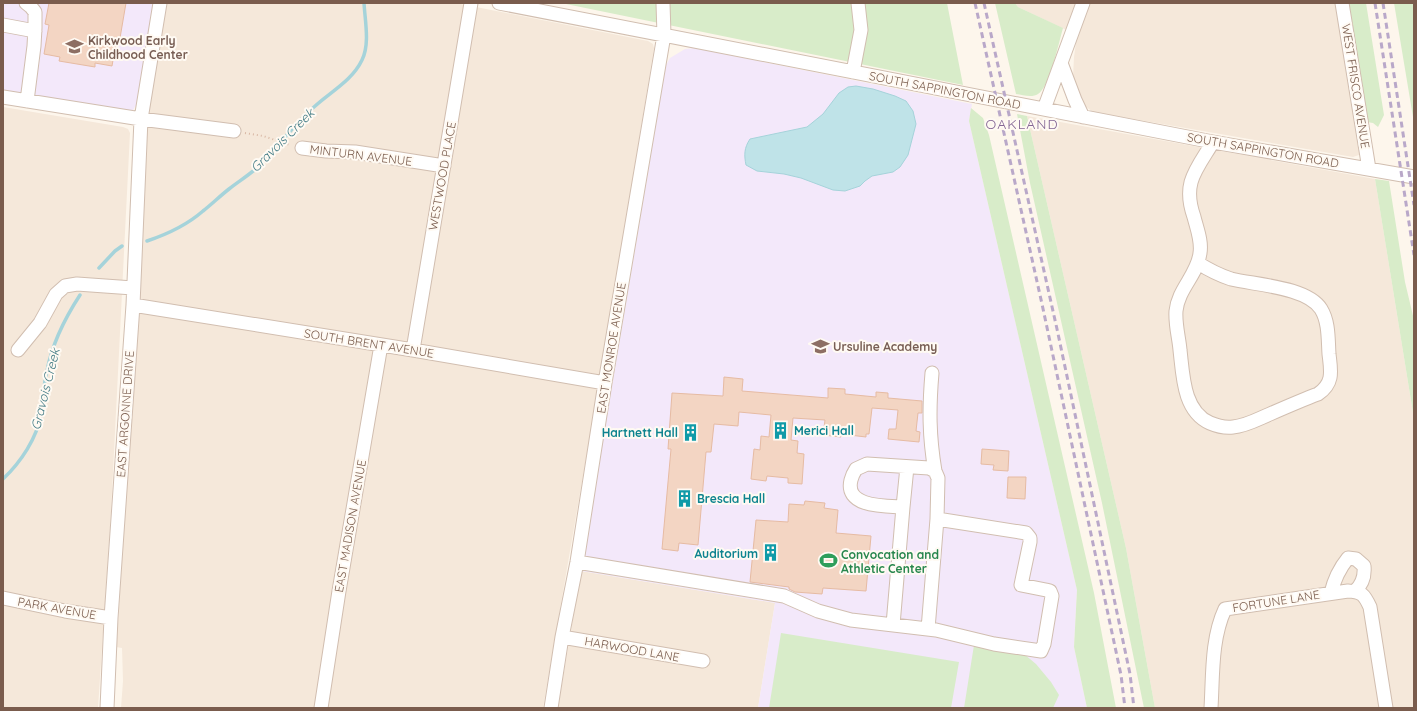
<svg xmlns="http://www.w3.org/2000/svg" width="1417" height="711" font-family="Quicksand,sans-serif">
  <rect width="100%" height="100%" fill="#fdf6ec"/>
  <path fill="#f5e8da" d="M166 3H456L648 41 653 44 654 48 596 400 543 708H121L123 681 122 648 116 647 117 641 136 330 140 212 150 99Z
    M1015 3H1337L1361 151 1359 155 1353 157 1093 112 1085 106 1077 93 1073 77 1074 57 1077 35 1018 7Z
    M3 107 123 127 128 129 130 133 111 512 98 708H3Z
    M1027 116 1375 179 1414 419V708H1155L1126 548Z
    M581 571 775 603 758 708H558Z"/>
  <path fill="#f3e8fa" d="M3 3H154L136 105 133 110 125 112 3 92Z
    M694 48 972 104 969 121 1077 590 1074 647 1087 708H758L775 603 581 571 666 65 670 58 685 49Z"/>
  <path fill="#d8ecc9" d="M561 3H947L963 85Z
    M995 3H1015L1018 7 1063 28C1059 42 1049 88 1038 94 1032 98 1023 95 1016 94Z
    M1348 3H1366L1384 115 1378 127 1373 123 1367 122Z
    M1394 3H1414V123Z
    M971 108 983 118 989 135 1094 593 1116 708H1087L1074 647 1077 590 969 121Z
    M1017 114 1027 116 1126 548 1155 708H1144L1102 503 1030 183Z
    M1375 179 1389 181 1405 282 1414 320V419Z
    M781 633 959 662 951 708H769Z
    M974 645 1024 654 1036 664 1051 682 1059 695 1053 708H964Z"/>
  <path fill="#bfe3e8" stroke="#a5d3da" d="M856 86 873 89 895 96 906 101 913 111 916 124 908 155 900 167 893 172 872 176 865 181 860 186 845 191 833 190 801 178 784 174 757 171 746 165C744 155 744 148 750 139L807 127 823 114 839 93 848 87Z"/>
  <g fill="none" stroke-linecap="round" stroke-linejoin="round">
    <path stroke="#a5d3da" stroke-width="3.5" d="M147 241C168 234 187 225 203 211 212 204 220 196 229 189 239 181 251 174 260 165 278 146 294 125 314 107 330 92 352 81 362 60 370 44 365 21 364 3
      M99 268 115 251 122 246
      M3 479C21 462 37 438 41 414 44 400 43 385 47 371 52 344 65 318 80 295"/>
  </g>
  <path fill="#f3d5c3" stroke="#e6bba3" d="M49 3H126L120 38 117 37 112 66 95 63V67L59 61 60 57 44 54 49 25 45 24Z
    M724 377 743 379 742 391 828 398V388L845 389V394L876 397V392L888 393V398L922 401V413H918L916 431 920 432 919 442 888 439 889 429H896L898 410 872 408 869 434H866V437L841 434V437L823 435 825 420 793 418 791 440 798 441 797 453 804 454 802 484 788 483V478L767 476 766 481 751 479 754 449 760 450 761 436 769 437 771 415 739 412 738 426 714 424 711 452H706L698 545 679 543 678 551 662 549 671 449H668L672 393 723 396Z
    M982 449 1009 451 1008 471 993 470 994 465 981 464Z
    M1008 477H1026L1025 499 1007 498Z
    M805 501 825 503 824 508 838 510 836 533 871 536 866 591 823 588 822 594 795 592 789 589V587L750 582 756 520 788 522 789 504 804 505Z"/>
  <g fill="none" stroke-linecap="round" stroke-linejoin="round">
    <defs>
      <path id="minor" d="M26 3 31 7 35 12V28L34 46 27 101
        M499 3 1213 142 1414 177
        M1342 3 1369 169
        M3 25 35 31
        M1061 63 1075 100 1083 117
        M853 72 861 30 858 3
        M3 97 141 119 234 131
        M1044 109 1083 3
        M302 148 326 151 355 152 444 166
        M1198 263C1209 270 1219 275 1231 279 1256 285 1307 287 1321 309 1329 322 1328 339 1329 354 1331 371 1334 383 1318 394 1302 400 1286 407 1270 414 1258 419 1246 426 1233 427 1224 428 1217 426 1210 423 1183 411 1183 375 1180 350 1179 338 1175 324 1176 311 1178 289 1198 274 1200 253 1202 241 1197 229 1194 217 1182 183 1196 170 1213 142
        M133 305 413 350 605 383
        M18 350 40 323 56 294 65 286 77 284 133 288
        M413 350 471 3
        M932 373C929 408 929 436 935 471
        M903 507 907 467
        M577 562 784 596 818 611 851 620 936 630 994 644 1041 651 1044 644 1052 596 1050 591 1046 590 1021 585 1030 542V538L1026 533 937 519 938 478 935 471 929 468 867 464 856 469C854 472 852 476 851 480 844 508 887 506 903 507L893 625
        M1331 593C1334 580 1339 569 1348 558L1356 559 1364 566C1365 576 1363 584 1355 591
        M3 598 65 611 111 618
        M928 629 937 519
        M562 637 703 661
        M107 708 111 618 133 305 141 119 160 3
        M321 708 339 591 381 345
        M551 708 562 637 577 562 605 383 664 35 663 3
        M1211 708C1213 676 1211 639 1225 609L1348 591C1362 592 1364 594 1370 607L1386 708"/>
    </defs>
    <use href="#minor" stroke="#d1beb0" stroke-width="15"/>
    <path stroke="#d9b8a5" stroke-width="2" stroke-dasharray="1 3" stroke-linecap="butt" d="M245 133 263 136 290 145"/>
    <use href="#minor" stroke="#fff" stroke-width="13"/>
    <path stroke="#b9a8c9" stroke-width="3" stroke-dasharray="6 4" stroke-linecap="butt" d="M975 3 1042 304 1121 675 1125 708
      M984 3 1057 329 1130 674 1134 708
      M1375 3 1414 255
      M1383 3 1414 205"/>
  </g>
  <defs>
    <symbol id="school-bare" viewBox="-9 -9 18 18"><path d="M0-5L7-2L0 1L-7-2ZM-4 1L0 2.5L4 1V4Q0 6-4 4Z" fill="#8d6e63" stroke="#fffaf3" stroke-width="2.5" paint-order="stroke"/></symbol>
    <symbol id="building-bare" viewBox="-9 -9 18 18"><path d="M-4-6H4V6H1V3H-1V6H-4ZM-2.5-4.3h1.7v1.8h-1.7ZM.8-4.3h1.7v1.8H.8ZM-2.5-1h1.7V.8h-1.7ZM.8-1h1.7V.8H.8Z" fill="#0f9aa8" stroke="#fffaf3" stroke-width="2.5" paint-order="stroke"/></symbol>
    <symbol id="stadium-bare" viewBox="-9 -9 18 18"><path d="M0-5a6.5 5 0 1 0 0 10a6.5 5 0 1 0 0-10ZM-3.5-1.8h7v3.6h-7Z" fill="#2e9e5b" stroke="#fffaf3" stroke-width="2.5" paint-order="stroke"/></symbol>
  </defs>
  <g fill-rule="evenodd">
    <use href="#school-bare" x="62" y="34" width="25" height="25"/>
    <use href="#school-bare" x="808" y="334" width="25" height="25"/>
    <use href="#building-bare" x="768" y="418" width="25" height="25"/>
    <use href="#building-bare" x="678" y="420" width="25" height="25"/>
    <use href="#building-bare" x="672" y="486" width="25" height="25"/>
    <use href="#building-bare" x="758" y="540" width="25" height="25"/>
    <use href="#stadium-bare" x="816" y="548" width="25" height="25"/>
  </g>
  <g text-anchor="middle" dominant-baseline="central" stroke-width="4" stroke-linejoin="round" paint-order="stroke">
    <g font-size="12" font-weight="bold" fill="#785e54" stroke="#fffaf3" text-anchor="start">
      <text x="88" y="40">Kirkwood Early<tspan x="88" dy="14">Childhood Center</tspan></text>
      <text x="833" y="346">Ursuline Academy</text>
    </g>
    <g font-size="12" fill="#7a5c4d" stroke="#fffaf3">
      <text transform="translate(1356 86) rotate(81)">WEST FRISCO AVENUE</text>
      <text transform="translate(945 90) rotate(11)">SOUTH SAPPINGTON ROAD</text>
      <text transform="translate(1263 150) rotate(10)">SOUTH SAPPINGTON ROAD</text>
      <text transform="translate(361 155) rotate(7)">MINTURN AVENUE</text>
      <text transform="translate(442 176) rotate(-80)">WESTWOOD PLACE</text>
      <text transform="translate(369 343) rotate(9)">SOUTH BRENT AVENUE</text>
      <text transform="translate(611 348) rotate(-81)">EAST MONROE AVENUE</text>
      <text transform="translate(125 414) rotate(-86)">EAST ARGONNE DRIVE</text>
      <text transform="translate(350 526) rotate(-80)">EAST MADISON AVENUE</text>
      <text transform="translate(1276 601) rotate(-9)">FORTUNE LANE</text>
      <text transform="translate(57 608) rotate(10)">PARK AVENUE</text>
      <text transform="translate(632 649) rotate(10)">HARWOOD LANE</text>
    </g>
    <g font-size="12" font-weight="bold" fill="#0d838f" stroke="#fffaf3" text-anchor="start">
      <text x="794" y="430">Merici Hall</text>
      <text x="678" y="432" text-anchor="end">Hartnett Hall</text>
      <text x="697" y="498">Brescia Hall</text>
      <text x="758" y="553" text-anchor="end">Auditorium</text>
    </g>
    <g font-size="12" font-weight="bold" fill="#27864d" stroke="#fffaf3" text-anchor="start">
      <text x="841" y="554">Convocation and<tspan x="841" dy="14">Athletic Center</tspan></text>
    </g>
    <g font-size="13" font-style="italic" fill="#437c86" stroke="#fffaf3">
      <text transform="translate(282 140) rotate(-45)">Gravois Creek</text>
      <text transform="translate(45 389) rotate(-76)">Gravois Creek</text>
    </g>
    <g font-size="14" letter-spacing="1" fill="#846695" stroke="#fffaf3">
      <text x="1022" y="124">OAKLAND</text>
    </g>
  </g>
  <rect width="1417" height="711" fill="none" stroke="#7a5c4d" stroke-width="8"/>
</svg>
